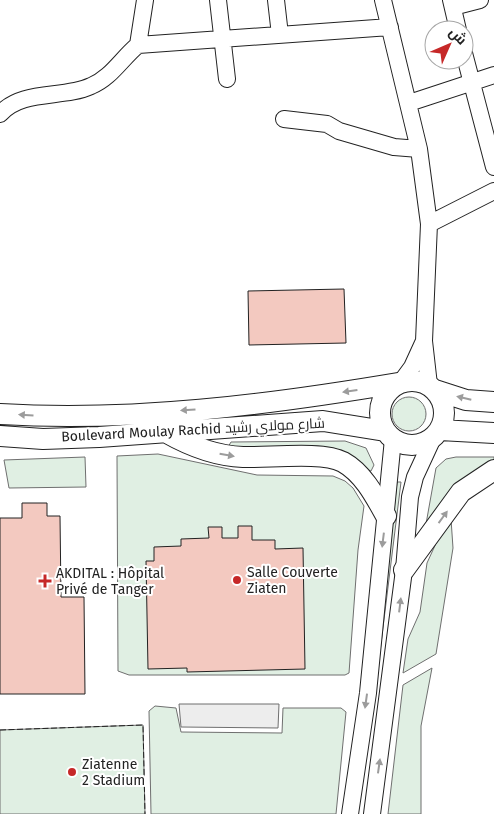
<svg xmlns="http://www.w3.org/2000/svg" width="494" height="814" font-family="'Fira Sans',Cairo,sans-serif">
  <rect width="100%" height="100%" fill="#fff"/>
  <path fill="#e0efe3" stroke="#6f6f6f" d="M392 414a17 17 0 1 1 34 0a17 17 0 1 1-34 0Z
    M345 441 366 448 374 465 371 471 228 447 231 442Z
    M158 454 257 475 333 476 345 481 353 488 364 506 358 550 349 673 345 675H129L118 671 117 456Z
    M85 457 86 487 9 488 4 460Z
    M456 457H494V464L426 524 436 468 446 459Z
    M397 482H401L378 668 377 667Z
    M451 519 453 548 436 654 403 673 408 639 420 612 427 563 438 539Z
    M432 668 421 726V814H388L403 685Z
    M155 706 176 708 181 732 282 733 283 708H341L346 712 336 814H151L149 711Z
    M143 725 145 814H0V730Z"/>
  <path fill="#ededed" stroke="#6f6f6f" d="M179 704H279L278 728 181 727Z"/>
  <path fill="#f3c9c0" stroke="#222" d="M344 289 346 343 249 345 248 291Z
    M22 503H47V516H60L61 597H84L85 694H0V518H22Z
    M238 526H252V540H275V549L303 548 305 669 187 672V668L148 669 146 561H154V547L181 546V539L209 538 208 527H222V538H238Z"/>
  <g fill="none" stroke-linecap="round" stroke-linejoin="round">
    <defs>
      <path id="minor" d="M218 0 227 79
        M276 0 280 35
        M383 0 419 149 429 224 424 341 429 385
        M451 0 458 30
        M453 7 480 0
        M138 45 145 0
        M464 53 494 167
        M409 103 494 75
        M0 114C22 89 63 99 91 86 111 78 122 58 138 45L390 27
        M284 119 327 124 339 131 394 147 419 149
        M429 224 494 191
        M401 382 412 367 423 343
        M350 814 368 693 393 439
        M372 814 404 570 410 497 415 477 433 438"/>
      <path id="major" d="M380 413a32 32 0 1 1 64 0a32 32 0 1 1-64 0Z
        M435 390 466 400 494 402
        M0 414C133 422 267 405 398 383
        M440 430 494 433
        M167 433C190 446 217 456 243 457 268 458 323 451 343 462 363 473 375 496 386 516
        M0 436 43 439 99 437 323 421 385 431
        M404 570 461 492 494 470"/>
    </defs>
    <use href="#minor" stroke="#222" stroke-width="18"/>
    <use href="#major" stroke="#222" stroke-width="22"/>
    <use href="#minor" stroke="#fff" stroke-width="16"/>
    <use href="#major" stroke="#fff" stroke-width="20"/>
    <path stroke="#222" stroke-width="1" stroke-dasharray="6 2.5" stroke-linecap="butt" d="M0 730 143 725 145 814"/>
  </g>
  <defs><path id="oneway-solid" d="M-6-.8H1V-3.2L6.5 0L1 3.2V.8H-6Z" transform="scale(1.25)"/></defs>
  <g fill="#9c9c9c">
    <use href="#oneway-solid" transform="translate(350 391) rotate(172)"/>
    <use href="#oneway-solid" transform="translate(464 398) rotate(-167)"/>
    <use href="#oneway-solid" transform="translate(188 410) rotate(176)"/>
    <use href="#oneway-solid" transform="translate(26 415) rotate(-176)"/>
    <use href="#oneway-solid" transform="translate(227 455) rotate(10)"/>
    <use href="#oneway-solid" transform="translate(443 517) rotate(-54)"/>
    <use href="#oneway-solid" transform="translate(383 540) rotate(97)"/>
    <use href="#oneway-solid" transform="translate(400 605) rotate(-83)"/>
    <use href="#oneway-solid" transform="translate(366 701) rotate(98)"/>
    <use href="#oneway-solid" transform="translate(379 766) rotate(-82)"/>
  </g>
  <g fill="#c62828" stroke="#fff" stroke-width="2">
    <circle cx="237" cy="580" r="5"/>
    <path d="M42.5 573.5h5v5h5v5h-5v5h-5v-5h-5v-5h5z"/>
    <circle cx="72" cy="772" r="5"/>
  </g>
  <g text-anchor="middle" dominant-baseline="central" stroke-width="4" stroke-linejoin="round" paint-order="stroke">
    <g font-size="14" fill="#222" stroke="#fff">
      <text transform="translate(193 430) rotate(-3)">Boulevard Moulay Rachid شارع مولاي رشيد</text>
    </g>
    <g font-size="14" fill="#222" stroke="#fff" text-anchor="start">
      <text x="247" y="572">Salle Couverte<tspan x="247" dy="16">Ziaten</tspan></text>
      <text x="56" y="573">AKDITAL : Hôpital<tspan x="56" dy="16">Privé de Tanger</tspan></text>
      <text x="82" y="764">Ziatenne<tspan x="82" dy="16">2 Stadium</tspan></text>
    </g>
  </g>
  <g transform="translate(449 45) rotate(45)"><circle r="24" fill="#ffffff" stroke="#a7a7a7"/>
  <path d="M0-4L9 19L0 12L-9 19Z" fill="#c62828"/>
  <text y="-8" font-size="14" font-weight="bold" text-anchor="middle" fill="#222222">ش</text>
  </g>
</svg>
